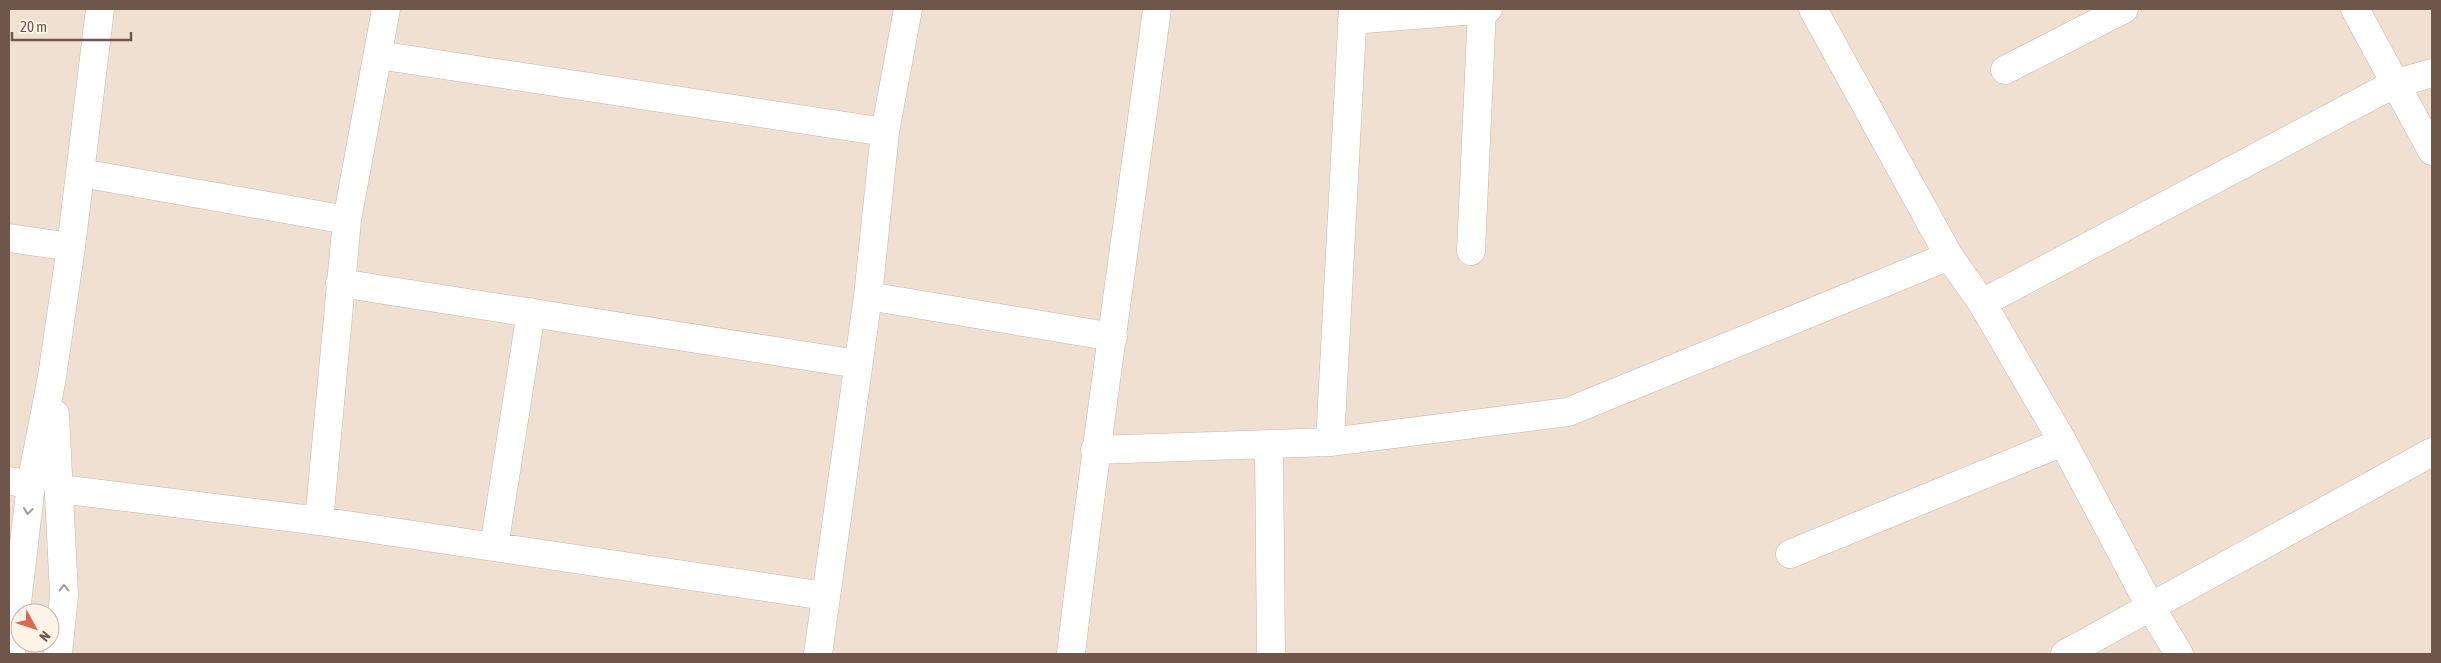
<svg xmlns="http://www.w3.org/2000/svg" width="2441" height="663" font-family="'Asap Condensed',sans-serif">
  <rect width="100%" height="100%" fill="#faefe2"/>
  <path fill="#f0e0d1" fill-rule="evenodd" d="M9 9H2432V654H9ZM20 613H50V643H20Z"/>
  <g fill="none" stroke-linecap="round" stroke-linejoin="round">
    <defs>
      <path id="street" d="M1813 9 1949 256 1982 303 2063 442 2150 606 2179 654
        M2355 9 2432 151
        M1352 20 1488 9
        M378 55 885 132
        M2005 70 2124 9
        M81 173 347 220
        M9 238 71 247
        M1471 251 1482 9
        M340 283 858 364
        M868 296 1113 337
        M1982 303 2394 84 2432 73
        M55 414 64 595 58 654
        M1330 442 1353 9
        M1269 446 1271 654
        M1095 450 1330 442 1568 412 1949 256
        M9 481 31 484
        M60 489 319 521 825 596
        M319 521 347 220 386 9
        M494 547 531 312
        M1790 554 2063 442
        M11 654 31 484 52 377 71 247 100 9
        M818 654 868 296 885 132 908 9
        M1071 654C1096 439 1128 224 1157 9
        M2065 654 2432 452"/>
    </defs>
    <use href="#street" stroke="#c9b6aa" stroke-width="29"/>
    <use href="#street" stroke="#fff" stroke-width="28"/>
  </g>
  <defs><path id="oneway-chevron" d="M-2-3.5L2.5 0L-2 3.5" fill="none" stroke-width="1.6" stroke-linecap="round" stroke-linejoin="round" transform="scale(1.25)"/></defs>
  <g stroke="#a89a93">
    <use href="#oneway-chevron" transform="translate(28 511) rotate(96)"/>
    <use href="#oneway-chevron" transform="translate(64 588) rotate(-91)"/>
  </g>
  <rect width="2441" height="663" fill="none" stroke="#6e564b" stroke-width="20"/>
  <g transform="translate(35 628) rotate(130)"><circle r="24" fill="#fdf3e7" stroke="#c4b4a9"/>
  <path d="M0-4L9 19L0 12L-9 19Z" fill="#d96852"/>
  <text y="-8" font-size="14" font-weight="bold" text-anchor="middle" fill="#6e564b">N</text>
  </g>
  <path d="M12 32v8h119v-8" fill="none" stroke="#6e564b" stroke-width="2.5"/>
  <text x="20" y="32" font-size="15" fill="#6e564b" stroke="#fdf3e7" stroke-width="4" paint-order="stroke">20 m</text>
</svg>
